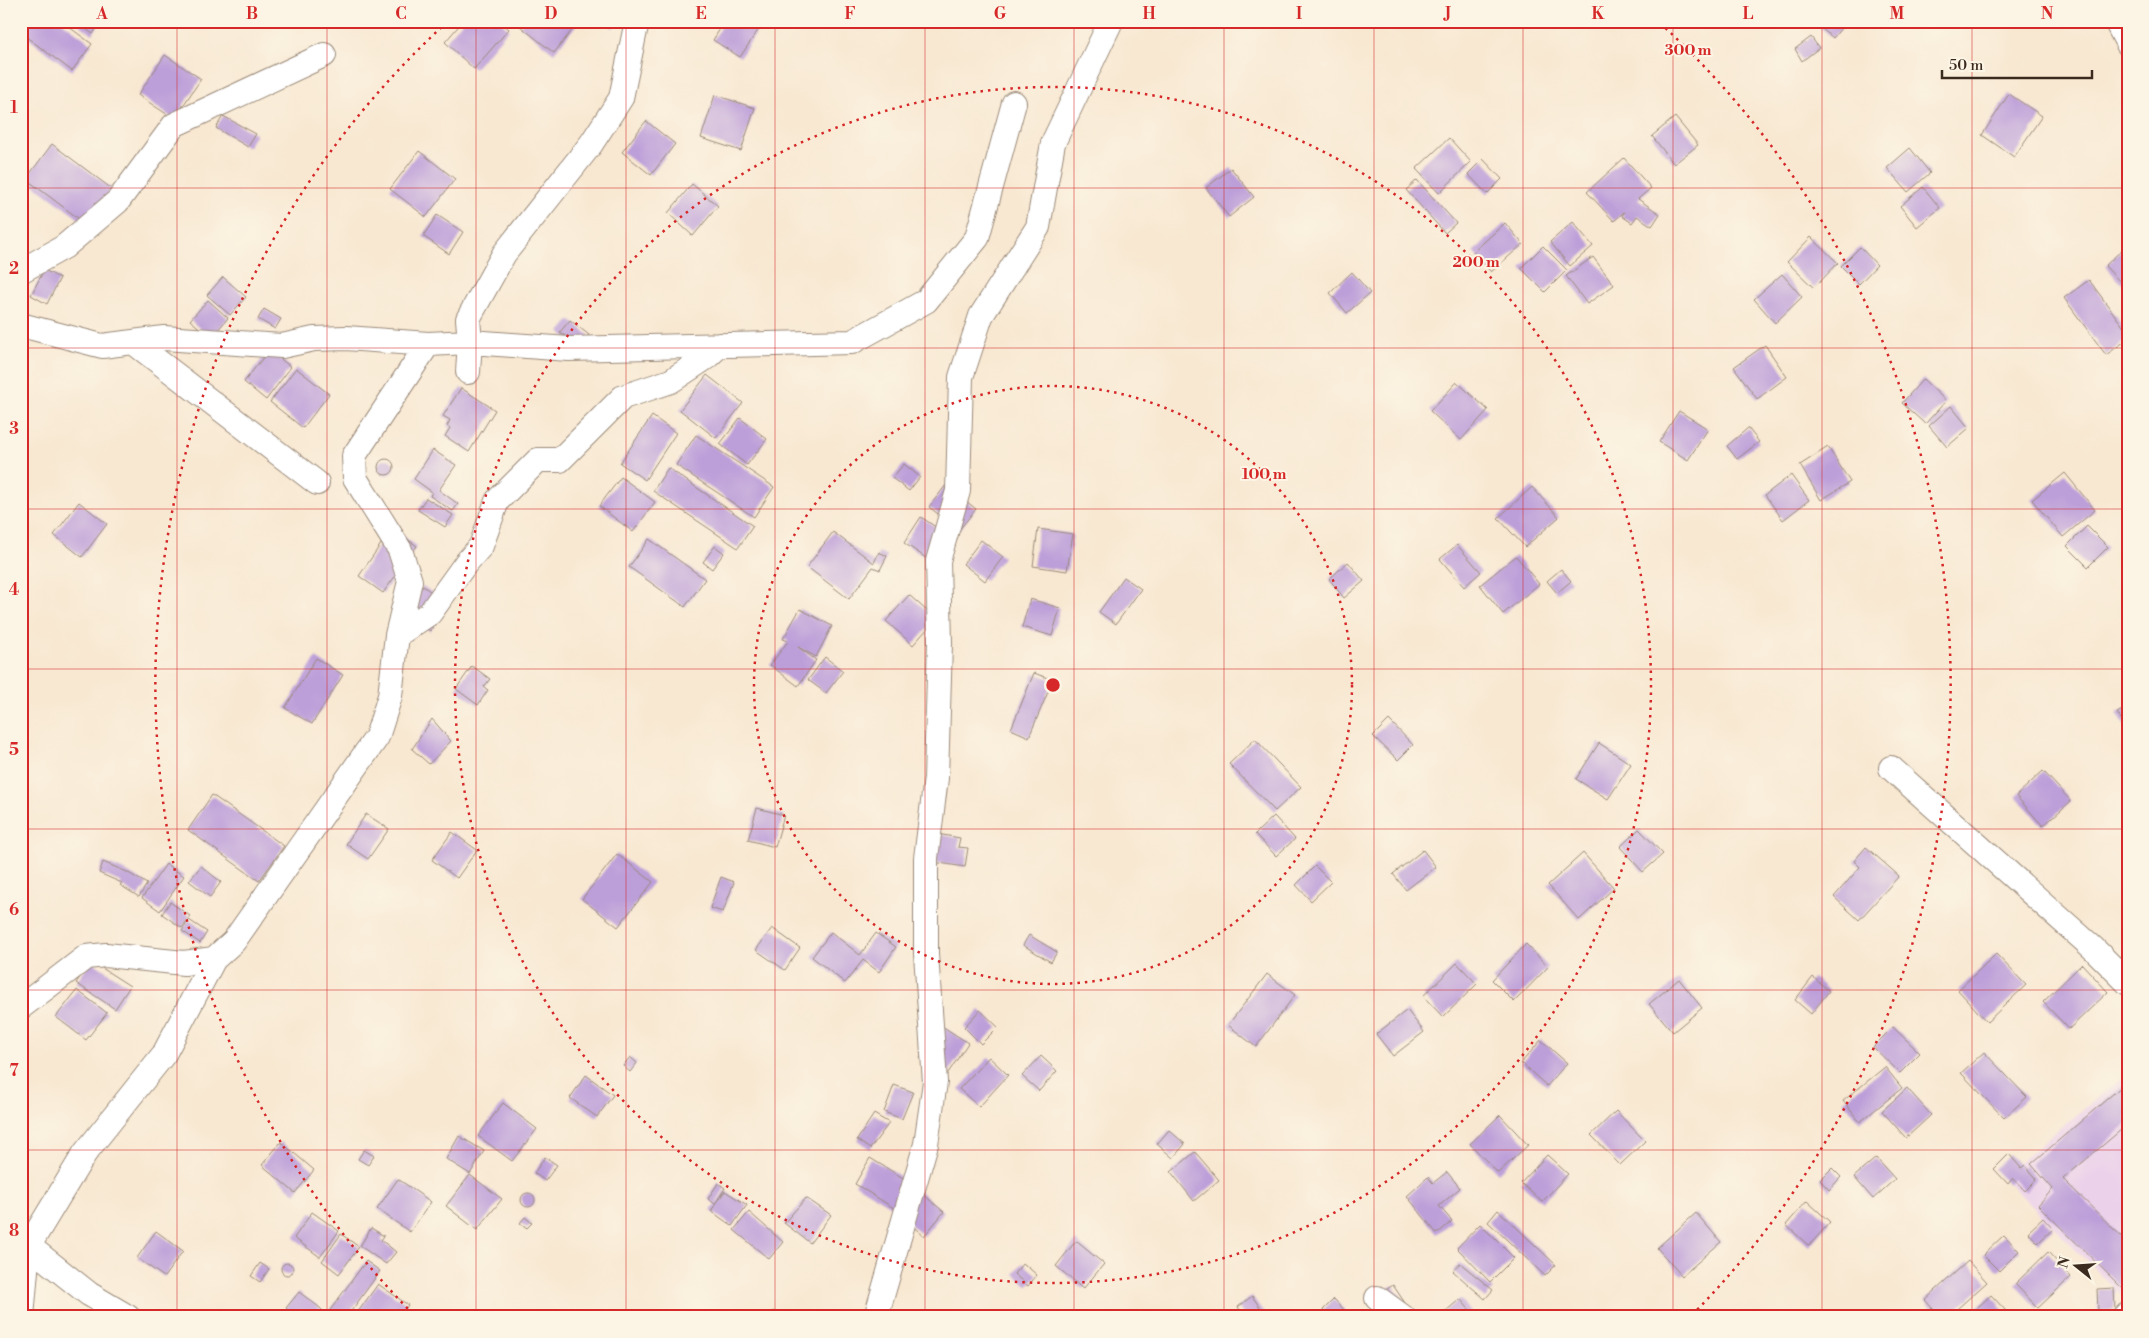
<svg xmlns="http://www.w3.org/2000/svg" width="2149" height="1338" font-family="'Libre Bodoni',serif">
  <rect width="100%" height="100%" fill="#fcf5e5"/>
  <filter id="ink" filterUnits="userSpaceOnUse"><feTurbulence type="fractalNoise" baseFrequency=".02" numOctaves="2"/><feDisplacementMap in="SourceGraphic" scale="10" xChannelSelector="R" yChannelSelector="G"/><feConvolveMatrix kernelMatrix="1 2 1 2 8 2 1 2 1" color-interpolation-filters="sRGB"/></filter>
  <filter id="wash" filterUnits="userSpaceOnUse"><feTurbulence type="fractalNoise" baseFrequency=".0096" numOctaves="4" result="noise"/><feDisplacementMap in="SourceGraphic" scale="20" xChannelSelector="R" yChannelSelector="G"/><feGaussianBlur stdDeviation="1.12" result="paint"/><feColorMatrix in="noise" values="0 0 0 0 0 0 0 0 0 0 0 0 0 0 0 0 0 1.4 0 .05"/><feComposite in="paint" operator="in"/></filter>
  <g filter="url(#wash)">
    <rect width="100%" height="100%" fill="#f8e8d2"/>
    <path fill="#ecd1ea" d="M2128 1073V1302L2002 1176Z"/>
    <g id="blocks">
      <path fill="#bc9ed9" d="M21 21H61L92 44 72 71 21 33Z
        M74 21H101L93 34Z
        M463 21H500L509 29 474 69 445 42Z
        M524 21H574L577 24 554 53 520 26Z
        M604 21H617L613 28Z
        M725 21H748L759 29 740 57 713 40Z
        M1816 21H1847L1833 38 1815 23Z
        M1811 37 1819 48 1802 61 1795 49Z
        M165 55 201 79 174 119 138 95Z
        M2009 94 2042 116 2014 157 1982 135Z
        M715 95 755 108 741 151 701 138Z
        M223 116 256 134 248 147 216 128Z
        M1675 117 1698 145 1674 164 1652 136Z
        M646 121 675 144 651 175 622 152Z
        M1449 138 1471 162 1439 193 1416 169Z
        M52 144 112 189 86 224 26 179Z
        M1910 148 1930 173 1908 192 1887 168Z
        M419 151 455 179 426 217 390 189Z
        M1624 158 1651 188 1638 199 1660 214 1652 226 1637 216 1632 223 1622 216 1624 212 1614 221 1587 192Z
        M1483 159 1502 179 1487 194 1468 174Z
        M1231 168 1254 197 1229 217 1206 188Z
        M1417 180 1456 223 1445 233 1406 190Z
        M692 184 718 206 693 236 668 213Z
        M1923 187 1940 208 1917 227 1900 206Z
        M437 215 463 232 449 254 423 236Z
        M1573 222 1593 246 1570 266 1550 242Z
        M1505 223 1523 244 1491 272 1473 252Z
        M1811 237 1838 263 1814 288 1787 262Z
        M2128 244V290L2105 266Z
        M1543 246 1567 270 1545 292 1521 268Z
        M1860 247 1877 265 1859 284 1841 266Z
        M1593 257 1614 285 1587 304 1566 276Z
        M44 270 60 278 47 304 31 295Z
        M1352 272 1370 293 1347 313 1330 293Z
        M1782 274 1802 297 1775 323 1754 299Z
        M223 277 246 297 230 315 207 295Z
        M2089 280 2128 333V339L2106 355 2064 298Z
        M208 300 228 318 211 338 190 320Z
        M264 309 281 319 275 329 258 319Z
        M570 320 589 335 579 348 560 332Z
        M1765 345 1787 377 1757 399 1734 367Z
        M269 350 291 367 266 400 244 382Z
        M296 368 329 394 303 428 270 402Z
        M707 375 743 403 716 438 680 410Z
        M1923 379 1946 401 1925 424 1902 403Z
        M1457 382 1488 410 1461 440 1430 411Z
        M461 388 495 410 469 452 445 436 450 428 447 426 450 420 443 416Z
        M1951 406 1969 428 1947 447 1929 426Z
        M1679 411 1708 429 1688 460 1659 442Z
        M652 416 676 433 645 480 620 463Z
        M740 418 767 439 747 465 720 444Z
        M1748 428 1759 442 1737 459 1727 446Z
        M696 435 774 487 754 517 676 465Z
        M1828 447 1850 482 1821 500 1800 465Z
        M433 450 456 465 439 490 458 504 453 511 430 496 432 492 414 479Z
        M378 467a8 8 0 1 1 16 0a8 8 0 1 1-16 0Z
        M904 464 920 477 909 491 892 478Z
        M668 468 753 526 738 548 653 491Z
        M2065 473 2095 510 2063 537 2032 500Z
        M1791 475 1809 500 1783 520 1765 495Z
        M621 477 655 502 633 532 599 506Z
        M946 485 976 509 959 530 929 507Z
        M1532 487 1559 517 1525 547 1498 518Z
        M426 498 453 515 445 527 418 510Z
        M79 502 107 524 82 557 54 535Z
        M921 517 943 532 926 558 904 543Z
        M2087 526 2108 547 2088 567 2067 546Z
        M392 528 417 546 383 593 359 576Z
        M1038 529 1073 534 1067 571 1033 566Z
        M833 532 874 563 879 552 887 556 880 570 873 567 849 599 807 567Z
        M649 539 705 579 685 607 629 567Z
        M981 540 1003 557 985 581 963 564Z
        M1457 545 1481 572 1464 587 1440 559Z
        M715 546 724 553 712 569 703 562Z
        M1516 556 1539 584 1503 614 1480 585Z
        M1348 562 1364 581 1344 598 1329 579Z
        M1561 569 1571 581 1557 593 1547 581Z
        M1124 577 1141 589 1116 624 1099 612Z
        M423 586 449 605 430 631 404 612Z
        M909 595 936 619 913 645 886 621Z
        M1030 599 1060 608 1052 636 1022 627Z
        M800 609 832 626 816 657 798 647 816 660 798 686 770 665 788 641 783 639Z
        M825 657 843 671 826 693 808 680Z
        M316 658 343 675 312 724 285 708Z
        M472 666 490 679 484 687 488 690 478 705 456 689Z
        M1034 673 1053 680 1029 737 1011 729Z
        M2128 707V731L2117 713Z
        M432 719 451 741 429 764 412 749Z
        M1389 720 1413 745 1398 760 1373 736Z
        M1255 739 1301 787 1275 811 1229 764Z
        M1599 743 1631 764 1608 799 1576 779Z
        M2043 771 2071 801 2043 826 2016 796Z
        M212 795 284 846 259 881 188 830Z
        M757 808 784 815 775 847 748 840Z
        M366 814 389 829 368 859 346 844Z
        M1274 816 1295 839 1276 856 1255 834Z
        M1639 829 1663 854 1643 872 1620 847Z
        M452 832 477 850 457 878 432 860Z
        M937 834 960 838 958 847 968 848 965 867 933 862Z
        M1866 847 1899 876 1859 920 1834 897 1860 867 1854 861Z
        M1423 850 1436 867 1406 890 1393 874Z
        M1583 853 1614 888 1579 920 1548 885Z
        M617 854 653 882 618 927 582 899Z
        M103 862 127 872 147 884 139 897 120 885 122 883 99 873Z
        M166 864 184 876 160 911 142 898Z
        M201 866 221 882 210 897 189 881Z
        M1315 866 1331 882 1311 901 1296 885Z
        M721 877 734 882 723 912 710 908Z
        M170 902 190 916 182 928 162 914Z
        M189 920 207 932 200 943 182 931Z
        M772 928 800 948 785 970 756 950Z
        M831 932 860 955 876 933 896 947 879 972 863 960 845 983 812 957Z
        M1029 935 1057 952 1051 962 1023 945Z
        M1526 944 1548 967 1514 1002 1492 980Z
        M1996 954 2026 985 1987 1022 1958 990Z
        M91 961 130 986 115 1009 76 983Z
        M1457 963 1477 984 1443 1017 1423 996Z
        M2082 964 2108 992 2069 1029 2043 1002Z
        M1267 974 1295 995 1256 1047 1228 1025Z
        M1813 977 1829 991 1811 1014 1795 1000Z
        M1679 979 1702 1008 1673 1032 1649 1004Z
        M77 990 107 1013 86 1040 56 1017Z
        M980 1010 998 1027 981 1044 964 1027Z
        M1407 1010 1424 1032 1393 1056 1376 1034Z
        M942 1026 968 1043 946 1076 920 1058Z
        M1893 1027 1920 1053 1900 1073 1873 1047Z
        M1541 1040 1567 1063 1547 1086 1521 1063Z
        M1984 1052 2027 1097 2004 1118 1961 1073Z
        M1041 1056 1057 1071 1039 1091 1022 1076Z
        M630 1057 637 1063 630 1072 623 1066Z
        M989 1057 1008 1075 979 1107 959 1089Z
        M1885 1067 1902 1088 1860 1122 1843 1101Z
        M586 1075 613 1095 597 1117 570 1098Z
        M2128 1081V1124L2063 1179 2128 1243V1283L2122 1288 2038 1205 2053 1189 2031 1164Z
        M894 1085 913 1092 902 1119 884 1112Z
        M1907 1088 1931 1115 1906 1138 1882 1111Z
        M503 1103 537 1129 512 1161 478 1136Z
        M1616 1111 1645 1141 1620 1165 1591 1135Z
        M874 1114 889 1123 870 1149 857 1140Z
        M1500 1115 1528 1145 1498 1173 1470 1144Z
        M1169 1130 1185 1144 1173 1158 1157 1144Z
        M459 1136 484 1151 470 1174 446 1159Z
        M281 1142 314 1170 295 1193 262 1165Z
        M364 1150 374 1156 368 1165 358 1159Z
        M1195 1152 1219 1180 1194 1201 1171 1172Z
        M2009 1154 2021 1168 2025 1165 2037 1179 2025 1191 2013 1178 2008 1184 1994 1169Z
        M1547 1155 1568 1174 1542 1202 1521 1183Z
        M545 1157 557 1165 545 1181 534 1173Z
        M870 1158 913 1184 897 1210 855 1184Z
        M1876 1158 1895 1179 1873 1199 1854 1177Z
        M1832 1168 1841 1177 1829 1190 1820 1180Z
        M1447 1172 1460 1188 1439 1206 1452 1221 1437 1234 1407 1196 1428 1177 1433 1183Z
        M470 1175 502 1199 477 1230 446 1206Z
        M398 1179 431 1202 410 1232 377 1209Z
        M718 1183 725 1188 715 1204 708 1199Z
        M916 1188 944 1212 924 1236 896 1212Z
        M725 1191 747 1205 732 1226 711 1211Z
        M521 1200a7 7 0 1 1 14 0a7 7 0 1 1-14 0Z
        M806 1198 831 1215 810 1243 784 1223Z
        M1807 1201 1830 1222 1809 1246 1786 1225Z
        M1498 1210 1556 1265 1545 1276 1488 1222Z
        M312 1212 339 1231 320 1257 294 1238Z
        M749 1212 783 1242 769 1259 734 1230Z
        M1696 1213 1721 1242 1682 1276 1657 1248Z
        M525 1217 532 1223 527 1228 520 1223Z
        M2043 1218 2053 1229 2038 1243 2028 1232Z
        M1480 1224 1514 1258 1490 1282 1457 1248Z
        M371 1228 384 1236 381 1240 396 1252 386 1264 360 1246Z
        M156 1231 183 1251 164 1277 137 1258Z
        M341 1234 359 1247 339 1274 322 1261Z
        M2004 1235 2019 1251 1999 1271 1983 1255Z
        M1076 1241 1104 1264 1083 1289 1056 1266Z
        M2048 1252 2071 1277 2038 1308 2015 1284Z
        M366 1261 380 1271 347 1317H332L328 1313Z
        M1968 1261 1987 1282 1948 1317H1940L1925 1300Z
        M281 1269a6 6 0 1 1 12 0a6 6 0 1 1-12 0Z
        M260 1263 269 1269 260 1282 251 1276Z
        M1023 1263 1037 1275 1028 1286 1014 1274Z
        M1460 1263 1493 1290 1485 1299 1453 1271Z
        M378 1284 408 1305 399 1317 355 1316Z
        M1393 1285 1407 1306 1374 1298Z
        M2114 1288 2115 1310 2098 1311 2097 1289Z
        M299 1292 319 1307 326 1314 325 1317H296L286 1308Z
        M1991 1295 2006 1311 1999 1317H1967Z
        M1252 1296 1267 1317H1245L1238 1307Z
        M1334 1299 1351 1317H1316Z
        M1460 1299 1476 1317H1439Z
        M774 1311 783 1317H770Z"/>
    </g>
  </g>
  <g filter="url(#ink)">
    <use href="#blocks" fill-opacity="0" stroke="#9a8978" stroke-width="1"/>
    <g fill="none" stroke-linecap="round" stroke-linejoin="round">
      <defs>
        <path id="street" d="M2116 21 2128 44
          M21 271 64 247 118 201 174 125 324 55
          M21 325 102 346 164 338 282 346 314 339 346 338 428 344 470 342 569 349 852 342 926 301 977 238 1014 103
          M133 342 317 483
          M468 372 470 342 468 319 504 254 591 144 621 98 637 21
          M397 635 430 613 466 563 481 546 497 501 538 460H560L623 397 671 381 707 357 720 345
          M1891 768 2093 948 2128 983
          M21 1007 86 957 106 955 184 963 214 959 234 941 377 737 390 696 397 635 410 581 400 550 355 478 354 456 428 344
          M21 1240 89 1294 128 1317
          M1377 1298 1403 1317
          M22 1317 28 1247 85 1153 164 1054 214 959
          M876 1317 926 1144 935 1082 926 954V858L936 778 940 643 938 561 958 491 961 377 981 316 1038 227 1053 143 1111 21
          M2124 1317 2128 1313"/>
      </defs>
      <use href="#street" stroke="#9a8978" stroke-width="26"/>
      <use href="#street" stroke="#fff" stroke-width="24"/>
    </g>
  </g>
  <path fill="none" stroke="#d62828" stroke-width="1" stroke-opacity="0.55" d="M177 21V1317M327 21V1317M476 21V1317M626 21V1317M775 21V1317M925 21V1317M1074 21V1317M1224 21V1317M1374 21V1317M1523 21V1317M1673 21V1317M1822 21V1317M1972 21V1317M21 188H2128M21 348H2128M21 509H2128M21 669H2128M21 829H2128M21 990H2128M21 1150H2128"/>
  <g fill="none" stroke="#d62828" stroke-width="2.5" stroke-dasharray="2.5 5">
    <circle cx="1053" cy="685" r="299"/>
    <circle cx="1053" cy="685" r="598"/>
    <path d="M413 1314A898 898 0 0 1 446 23M1660 23A898 898 0 0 1 1693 1314"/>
  </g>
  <circle cx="1053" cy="685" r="8" fill="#d62828" stroke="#fcf5e5" stroke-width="2.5"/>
  <g font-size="15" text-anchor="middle" font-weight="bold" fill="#d62828" stroke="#fcf5e5" stroke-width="4" stroke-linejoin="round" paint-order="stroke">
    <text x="1688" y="55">300 m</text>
    <text x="1476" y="267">200 m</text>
    <text x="1264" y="479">100 m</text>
  </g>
  <rect width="2149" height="1338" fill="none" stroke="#fcf5e5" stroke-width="55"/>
  <g transform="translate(2076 1266) rotate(287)" stroke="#fcf5e5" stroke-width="4" paint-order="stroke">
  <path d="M0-4L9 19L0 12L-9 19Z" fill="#3b2a1e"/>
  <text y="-8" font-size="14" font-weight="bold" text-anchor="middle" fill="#3b2a1e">N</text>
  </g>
  <path d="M1942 70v8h150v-8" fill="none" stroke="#3b2a1e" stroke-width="2.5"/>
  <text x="1949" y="70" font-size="15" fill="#3b2a1e" stroke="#fcf5e5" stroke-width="4" paint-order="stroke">50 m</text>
  <rect x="28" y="28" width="2094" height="1282" fill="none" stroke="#d62828" stroke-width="2"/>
  <g font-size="16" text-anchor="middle" font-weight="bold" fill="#d62828">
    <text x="102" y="19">A</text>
    <text x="252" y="19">B</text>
    <text x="401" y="19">C</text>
    <text x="551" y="19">D</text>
    <text x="701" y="19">E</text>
    <text x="850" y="19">F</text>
    <text x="1000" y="19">G</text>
    <text x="1149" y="19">H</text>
    <text x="1299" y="19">I</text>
    <text x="1448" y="19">J</text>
    <text x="1598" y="19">K</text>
    <text x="1748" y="19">L</text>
    <text x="1897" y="19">M</text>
    <text x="2047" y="19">N</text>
    <text x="14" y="113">1</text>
    <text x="14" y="274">2</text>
    <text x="14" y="434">3</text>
    <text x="14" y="595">4</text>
    <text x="14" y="755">5</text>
    <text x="14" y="915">6</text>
    <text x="14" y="1076">7</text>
    <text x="14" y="1236">8</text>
  </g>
</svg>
